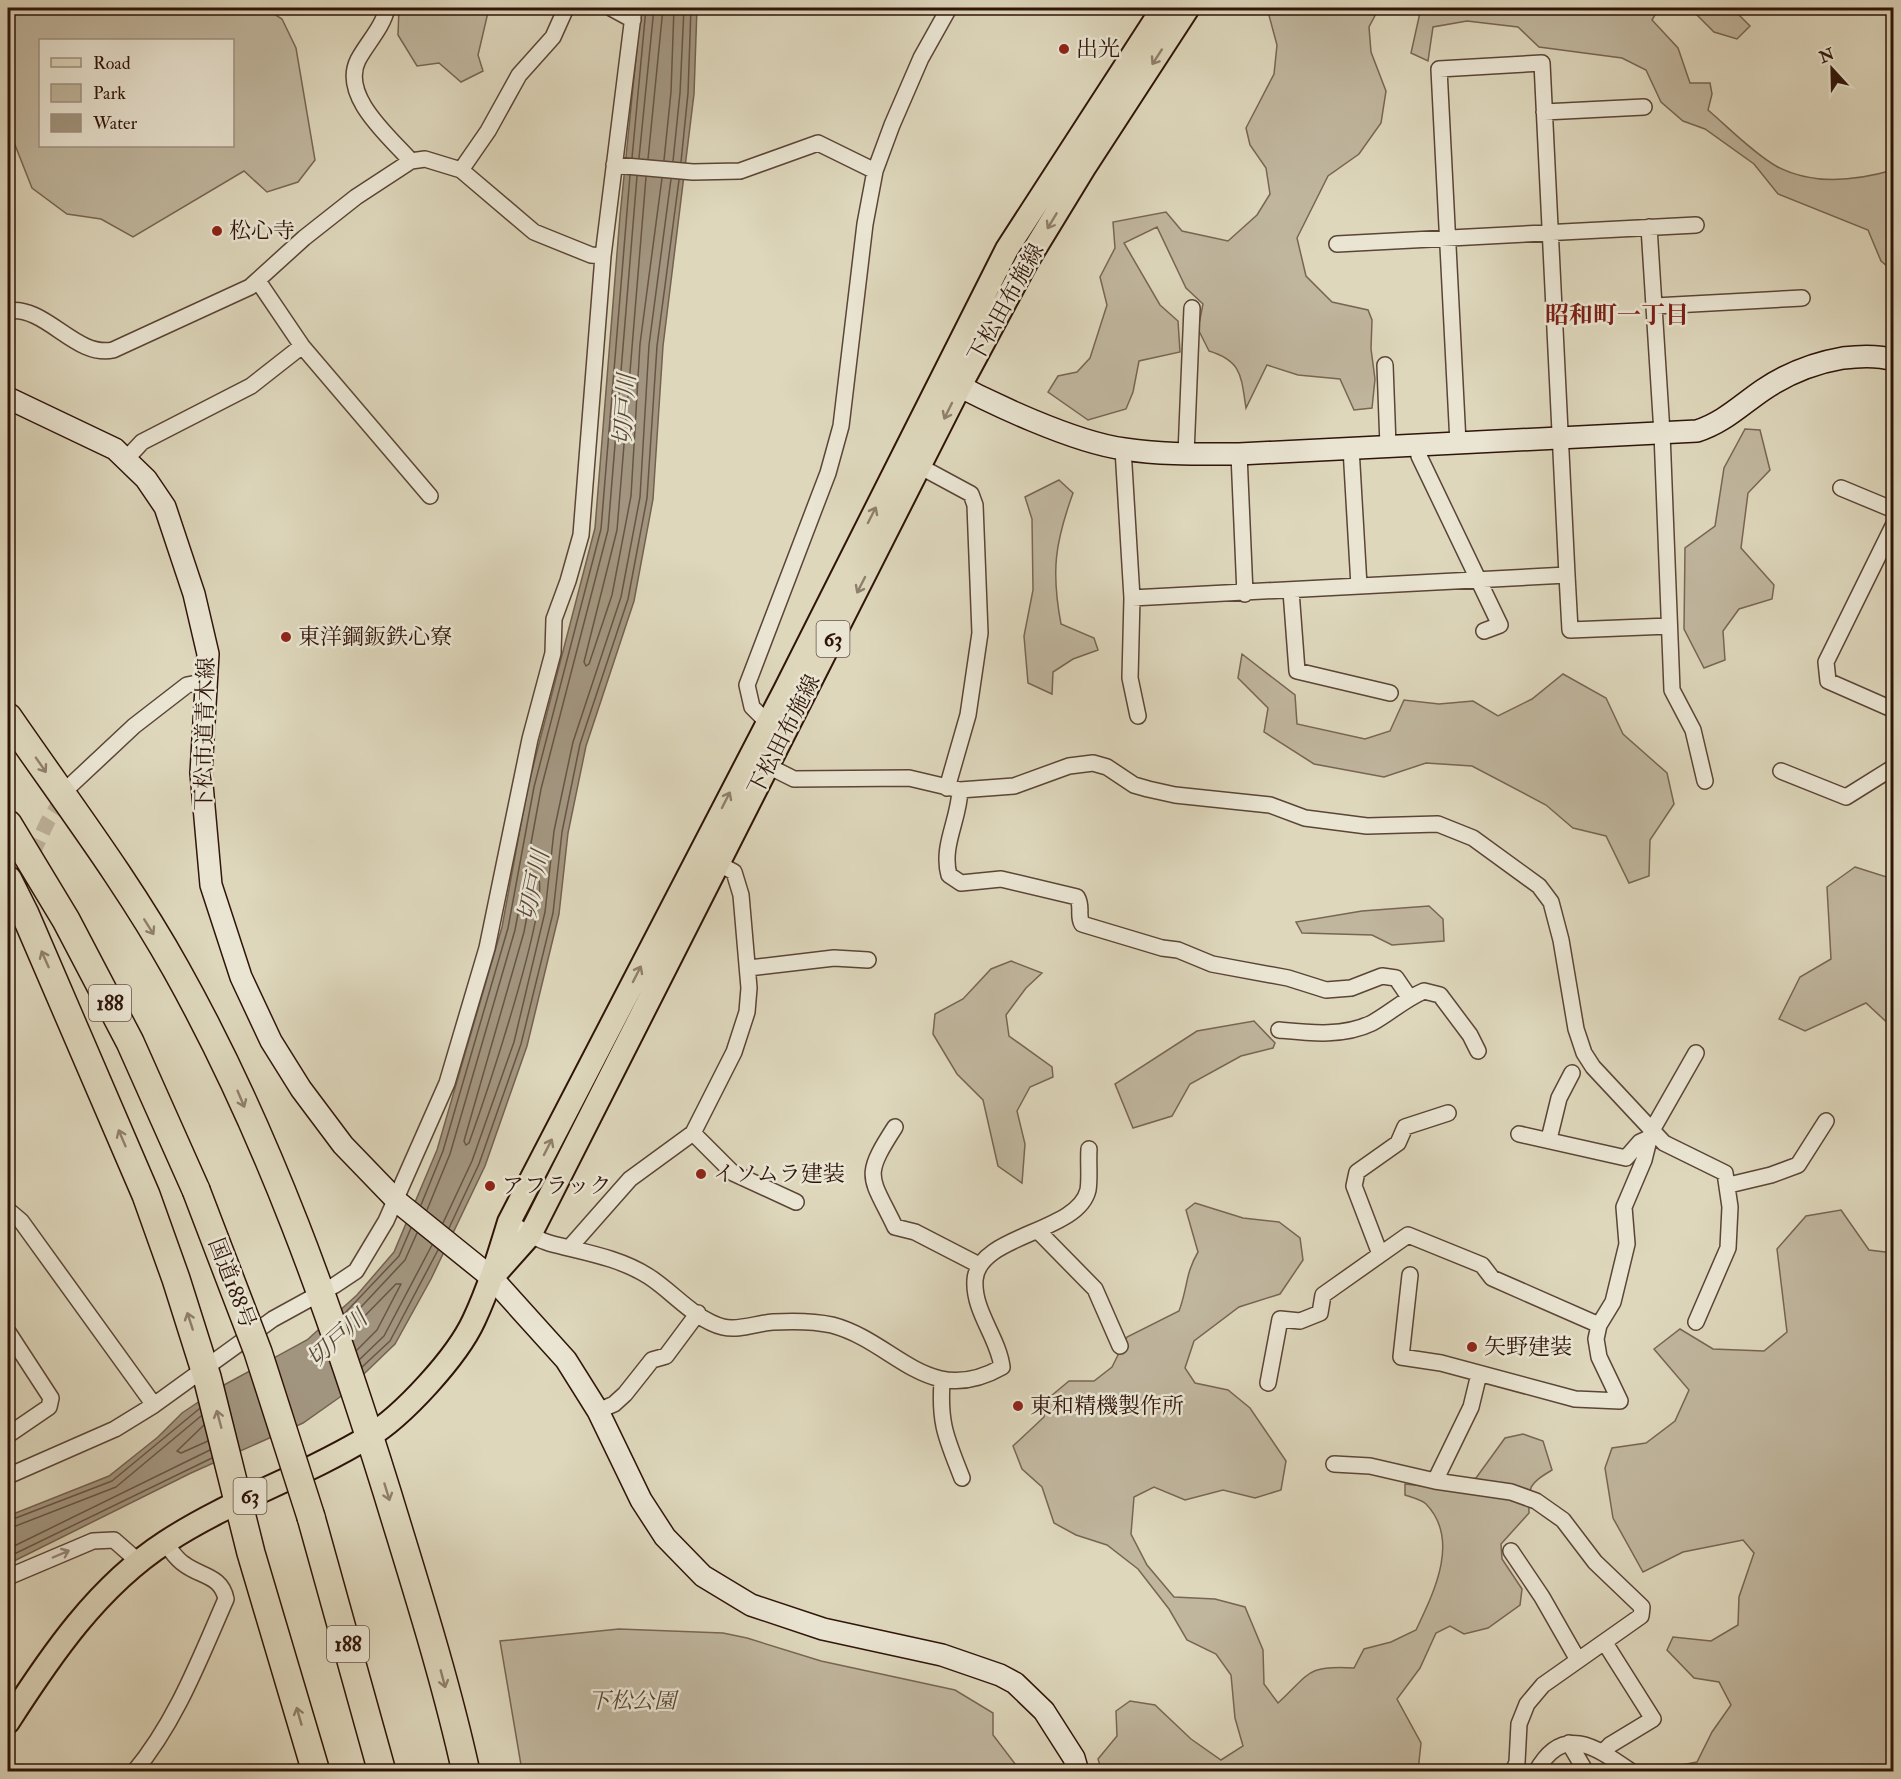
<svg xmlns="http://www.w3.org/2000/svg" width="1901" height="1779" font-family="'IM FELL Double Pica','Noto Serif JP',serif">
  <rect width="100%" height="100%" fill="#ded7bc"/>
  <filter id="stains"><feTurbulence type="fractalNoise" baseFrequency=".00333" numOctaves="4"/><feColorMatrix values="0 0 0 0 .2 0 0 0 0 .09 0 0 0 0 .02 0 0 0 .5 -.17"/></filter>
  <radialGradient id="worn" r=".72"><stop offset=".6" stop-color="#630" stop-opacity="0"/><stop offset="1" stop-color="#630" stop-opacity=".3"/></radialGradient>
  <path fill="#c0b69e" stroke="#786554" stroke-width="1.5" fill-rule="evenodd" d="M8 8H265L282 19 296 48 315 160 298 182 267 192 244 171 133 237 101 219 67 214 32 188 15 145 8 136ZM40 40H232V146H40Z
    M399 8H489L478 55 483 71 461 82 439 63 417 66 398 35Z
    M1267 8H1379L1369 27 1371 52 1386 91 1381 123 1359 154 1328 176 1297 238 1306 276 1332 302 1368 310 1372 320 1371 349 1375 379 1372 408 1354 410 1340 379 1298 375 1267 365 1246 408C1241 376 1242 361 1209 351L1198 329 1203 304 1186 288 1157 227 1124 243 1160 305 1178 321 1180 352 1139 361 1133 392 1126 409 1088 420 1048 392 1058 376 1077 372 1090 358 1107 305 1100 277 1115 248 1113 222 1166 212 1182 231 1228 241 1257 215 1270 194 1266 168 1250 145 1246 128 1274 74 1277 45Z
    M1421 8H1595L1623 13 1636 8H1659L1652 20 1678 48 1690 83H1710L1712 94 1708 110C1728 127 1753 153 1776 166 1813 186 1855 181 1893 170V271L1881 261 1868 230 1778 194 1754 164 1705 129 1683 121 1661 102 1646 70 1622 58 1539 47 1518 27 1467 21 1433 27 1428 61 1411 53Z
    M1690 8H1732L1750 26 1737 39 1714 32Z
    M1745 429 1760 430 1770 470 1748 493 1741 548 1774 585 1772 599 1739 609 1723 631 1725 660 1704 668 1684 629 1685 548 1715 526 1724 468Z
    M1059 480 1073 493C1055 543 1051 571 1061 624L1094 638 1098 650 1073 659 1053 672 1052 694 1028 683 1024 636 1033 590 1032 519 1025 497Z
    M1242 654 1295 695 1297 724 1365 739 1390 731 1404 700 1439 704 1473 701 1498 716 1532 699 1563 674 1606 698 1623 734 1667 773 1674 804 1650 840 1649 876 1629 883 1606 836 1573 828 1546 805 1472 766 1426 763 1384 777 1314 764 1264 732 1268 708 1238 678Z
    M1855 867 1893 879V1028L1866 1003 1805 1031 1779 1019 1800 977 1831 959 1827 887Z
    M1429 906 1443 919 1444 941 1392 945 1372 935 1302 933 1296 922 1362 911Z
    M1011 961 1042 973 1026 988 1006 1015 1009 1036 1052 1067 1053 1077 1030 1087 1017 1111 1025 1144 1022 1183 998 1166 983 1100 957 1074 933 1034 935 1014 963 999 991 969Z
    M1254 1021 1275 1043 1273 1048 1241 1056 1190 1084 1172 1116 1133 1128 1115 1084 1197 1031Z
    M1195 1203 1243 1218 1279 1222 1300 1238 1303 1260 1280 1294 1239 1307 1194 1341 1185 1368 1195 1383 1228 1390 1250 1408 1286 1461 1281 1490 1255 1498 1223 1490 1185 1500 1154 1487 1134 1497 1131 1534 1147 1565 1174 1597 1215 1599 1245 1607 1263 1650 1264 1684 1278 1703C1310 1674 1305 1665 1354 1668L1364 1649 1391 1642 1416 1630C1433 1594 1461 1540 1426 1504 1422 1500 1411 1497 1405 1495V1484L1441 1488 1476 1478 1505 1438 1523 1434 1543 1441 1552 1470C1529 1484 1528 1486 1529 1513L1501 1544 1502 1559 1522 1589 1520 1605 1488 1628 1464 1634 1450 1626 1436 1633 1420 1668 1397 1699 1421 1743 1418 1771 1102 1772 1098 1759 1117 1736 1116 1711 1130 1701 1155 1705 1191 1739 1221 1760 1243 1746 1235 1718 1231 1675 1216 1654 1187 1640 1169 1609 1138 1569 1107 1545 1076 1535 1054 1523 1042 1487 1022 1469 1013 1446 1044 1417 1045 1401 1069 1381H1094L1112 1367 1127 1337 1179 1311C1188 1287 1185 1274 1198 1252L1186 1210Z
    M1841 1210 1869 1250 1893 1253V1771H1667L1676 1766 1697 1762 1712 1732 1731 1705 1719 1682 1694 1678 1667 1650 1673 1637 1711 1641 1738 1625 1739 1597 1754 1553 1743 1540 1683 1552 1643 1572 1613 1518 1605 1468 1612 1448 1646 1443 1675 1421 1689 1390 1654 1349 1680 1329 1713 1349 1764 1351 1787 1332 1777 1249 1806 1216Z
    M619 1629 723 1633 747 1638 821 1661 955 1690 993 1713V1735L1019 1769 1043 1768 1044 1771H522L500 1641Z"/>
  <path fill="#a2957f" stroke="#746150" stroke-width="1.5" d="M641 8H697L694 94 663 346 653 499 634 601 586 746 568 833 559 914 527 1046 485 1166 431 1279 395 1344 340 1397 303 1423 191 1473 8 1564V1516L109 1476 158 1437 182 1413 224 1385 307 1340 357 1295 394 1252 437 1150 502 927 528 786 595 528 620 216Z"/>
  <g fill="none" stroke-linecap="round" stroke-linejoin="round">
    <path stroke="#685444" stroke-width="1.5" d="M632 158 646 8
      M639 158 654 8
      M648 159 663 8
      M664 160 671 92 674 8
      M673 161 680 93 684 8
      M681 162 688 93 691 8
      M646 177 617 530 584 662 586 666 589 664 612 595 631 496 640 344 662 178
      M538 876C551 904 483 1104 469 1143L466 1145 464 1141 524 932 534 878Z
      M421 1205 443 1151 508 928 534 787 601 529 630 175
      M427 1210 450 1154 515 930 541 789 608 530 637 176
      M443 1223 472 1161 514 1042 545 912 554 831 573 742 621 597 640 497 649 345 671 179
      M449 1228 479 1164 521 1044 553 913 562 832 580 744 628 599 647 498 657 346 679 180
      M344 1314 399 1256 411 1228
      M347 1322 405 1260 417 1233
      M350 1331 396 1284H401L377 1330 357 1350
      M360 1359 384 1336 432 1245
      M362 1367 390 1341 438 1250
      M204 1425 177 1451 181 1453 208 1441
      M8 1521 112 1481 199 1409
      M8 1529 116 1487 201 1416
      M8 1549 210 1450
      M8 1557 212 1458"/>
    <path stroke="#bbb098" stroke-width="15" stroke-dasharray="15 8" stroke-linecap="butt" d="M13 895 48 821 67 791"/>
    <defs>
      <path id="street" d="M387 8C383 27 367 43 358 60 340 96 390 137 411 161
        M611 8 633 20
        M1544 112 1644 107
        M614 165 693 172 740 171 818 143 875 171
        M461 170 488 131 519 75 553 37 566 8
        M1649 227 1662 433 1672 690 1693 730 1705 781
        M1337 244 1696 225
        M258 281 302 346 430 496
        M1655 306 1802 298
        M8 311C46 305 75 358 113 350L250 287 304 238 356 197 411 161 425 159 461 170 534 232 591 255 603 256
        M1385 365 1388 446
        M1417 445 1419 456 1500 625 1484 631
        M1351 448 1359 586
        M1123 449 1132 598 1130 678 1138 716
        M1186 454 1192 308
        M1239 454 1245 594
        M127 458 142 442 251 386 302 346
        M921 467 971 494 975 505 980 633 968 715 947 788
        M1841 488 1894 510
        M1894 524 1826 662 1828 681 1894 710
        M1567 575 1570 630 1669 626
        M1291 591 1297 671 1390 693
        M1132 598 1567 575 1542 63 1439 69 1458 443
        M767 722 752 707 747 685 828 473 841 426 865 224 875 171 892 125 921 58 949 8
        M760 762 794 779 909 778 960 790 1014 786 1069 766 1093 763 1107 767 1134 785 1148 789 1175 795 1270 805 1305 818 1367 826 1438 824 1473 838 1539 886 1551 902 1561 940 1576 1029 1584 1053 1593 1067 1664 1143 1725 1173 1730 1207 1728 1248 1696 1322
        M1781 771 1846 797 1894 767
        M71 785 134 726 187 685 207 681
        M960 790C959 820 941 846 949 875L961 883 1001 879 1077 897C1083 907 1077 915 1082 924L1162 948 1178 950 1212 964 1288 978 1326 990 1351 988 1382 976 1396 978 1409 997
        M749 968 834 958 868 960
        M1279 1030C1310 1033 1343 1037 1372 1023 1390 1013 1405 999 1424 991L1440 995 1470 1035 1478 1051
        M895 1127C862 1178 870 1175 895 1227L915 1232 979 1265
        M693 1133 733 1173 796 1202
        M1519 1134 1626 1158 1640 1142 1649 1138
        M1549 1139 1559 1098 1572 1073
        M1729 1185 1771 1175 1798 1165 1826 1121
        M8 1210 21 1221 154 1405
        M509 1222C522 1230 535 1239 549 1243 582 1252 618 1257 648 1276 672 1291 695 1320 723 1327 739 1331 757 1323 773 1322 791 1321 814 1321 832 1325 896 1342 928 1409 1002 1367 998 1337 973 1311 975 1280 978 1234 1078 1233 1088 1190 1090 1178 1088 1162 1089 1149
        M1038 1231 1095 1289 1120 1346
        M570 1247 630 1179 693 1133 734 1052 747 1012 749 988 741 895 734 872 710 859
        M1380 1254 1354 1186 1357 1172 1398 1143 1405 1127 1448 1113
        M1410 1275 1401 1357 1441 1363 1575 1399 1620 1401 1599 1357 1596 1339 1599 1325 1613 1302 1627 1244 1624 1207 1644 1160 1651 1132 1696 1053
        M8 1332 51 1398 49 1407 8 1435
        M942 1382C939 1425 947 1439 962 1478
        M1268 1383 1280 1319 1300 1321 1320 1313 1323 1295 1408 1235 1482 1265 1492 1278 1599 1325
        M598 1411 614 1404 625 1394 652 1360 666 1356 698 1313
        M1334 1464 1370 1466 1435 1481 1511 1492 1536 1501 1563 1520 1595 1562 1642 1607 1641 1616 1543 1685 1527 1704 1519 1724 1517 1762 1513 1772
        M8 1476 115 1429 154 1405 273 1319 335 1285 356 1271 386 1221 447 1083 487 948 530 739 553 653 554 619 568 581 581 535 603 256 634 8
        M1435 1481 1471 1407 1479 1374
        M1511 1551 1542 1597 1578 1660
        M8 1577 93 1541 114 1540 139 1562
        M1569 1743 1586 1772
        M1603 1752 1610 1745 1653 1719 1605 1643
        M134 1772C176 1722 200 1658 226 1599 221 1575 201 1577 184 1564 176 1559 171 1550 165 1543
        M1536 1772C1563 1722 1597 1748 1632 1772"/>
      <path id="secondary" d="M944 378C990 403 1073 442 1124 449 1162 455 1201 454 1239 454L1697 431C1723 423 1741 405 1763 390 1788 373 1814 363 1843 358 1859 356 1878 355 1894 360
        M8 398 115 449 146 479 165 507 194 594 208 654 201 773 211 885 241 977 271 1041 301 1089 343 1145 399 1203 492 1278 566 1360 598 1411 641 1500 665 1537 703 1576 751 1605 823 1629 942 1655 1000 1675 1015 1683 1044 1711 1074 1758 1078 1772"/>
      <path id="primary" d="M497 1272 530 1235 960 386 1026 263 1084 168 1188 8
        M8 1722C51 1655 98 1586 166 1542 230 1500 303 1477 368 1437 403 1416 457 1357 474 1320 489 1288 499 1255 509 1222L785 690 1007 249 1163 8"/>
      <path id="highway" d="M8 717C65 800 127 881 176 969 268 1133 331 1312 387 1492 415 1584 445 1677 466 1772
        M8 824 66 920 130 1042 196 1190
        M8 880 25 914 146 1195 176 1279 207 1377 251 1553 316 1772
        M311 1517 382 1772"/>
    </defs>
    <use href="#street" stroke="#5b4536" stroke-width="18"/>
    <use href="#secondary" stroke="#2f1409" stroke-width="24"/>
    <use href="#primary" stroke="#2f1409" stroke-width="26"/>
    <use href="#highway" stroke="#2f1409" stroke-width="30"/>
    <use href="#street" stroke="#eae5d3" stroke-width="15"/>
    <use href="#secondary" stroke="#eae5d3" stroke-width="21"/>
    <use href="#primary" stroke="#ded7bc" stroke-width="22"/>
    <use href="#highway" stroke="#ded7bc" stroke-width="27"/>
    <defs>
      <path id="highway-bridge" d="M196 1190 258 1352 311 1517"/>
    </defs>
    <use href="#highway-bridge" stroke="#2f1409" stroke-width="30" stroke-linecap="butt"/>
    <use href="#highway-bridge" stroke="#ded7bc" stroke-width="27"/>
  </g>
  <defs><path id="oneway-shaft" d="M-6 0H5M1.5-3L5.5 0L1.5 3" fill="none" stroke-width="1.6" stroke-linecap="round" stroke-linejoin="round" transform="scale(1.5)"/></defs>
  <g stroke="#8f7f6b">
    <use href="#oneway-shaft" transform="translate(1157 57) rotate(123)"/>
    <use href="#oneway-shaft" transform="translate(1052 221) rotate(121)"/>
    <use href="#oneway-shaft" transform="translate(948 411) rotate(116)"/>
    <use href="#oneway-shaft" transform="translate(872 515) rotate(-63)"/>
    <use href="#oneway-shaft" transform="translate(861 585) rotate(117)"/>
    <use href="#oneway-shaft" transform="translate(41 765) rotate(55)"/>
    <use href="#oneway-shaft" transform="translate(726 800) rotate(-63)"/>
    <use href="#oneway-shaft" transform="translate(149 927) rotate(58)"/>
    <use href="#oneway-shaft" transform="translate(45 959) rotate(-114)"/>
    <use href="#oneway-shaft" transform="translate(637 974) rotate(-63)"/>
    <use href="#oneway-shaft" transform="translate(241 1099) rotate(67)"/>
    <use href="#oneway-shaft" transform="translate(122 1138) rotate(-113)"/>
    <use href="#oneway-shaft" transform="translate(548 1147) rotate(-63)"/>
    <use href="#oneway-shaft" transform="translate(190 1321) rotate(-108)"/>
    <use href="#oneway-shaft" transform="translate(219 1419) rotate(-105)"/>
    <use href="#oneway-shaft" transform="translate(387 1492) rotate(73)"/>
    <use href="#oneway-shaft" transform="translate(443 1679) rotate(75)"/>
    <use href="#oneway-shaft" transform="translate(299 1716) rotate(-106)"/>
  </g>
  <use stroke="#968778" href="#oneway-shaft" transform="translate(61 1554) rotate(-23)"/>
  <g fill="#8f2418" stroke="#eae5d3" stroke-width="2">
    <circle cx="1064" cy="49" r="6"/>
    <circle cx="217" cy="231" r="6"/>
    <circle cx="286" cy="637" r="6"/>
    <circle cx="701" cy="1174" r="6"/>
    <circle cx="490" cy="1186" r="6"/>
    <circle cx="1472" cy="1347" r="6"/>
    <circle cx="1018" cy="1406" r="6"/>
  </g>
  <g text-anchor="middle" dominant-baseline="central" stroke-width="5" stroke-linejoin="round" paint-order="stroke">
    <g fill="#eae5d3" stroke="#675346" stroke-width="1.5">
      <rect x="816.5" y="621" width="33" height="36" rx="4.5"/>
      <rect x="89" y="985" width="42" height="36" rx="4.5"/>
      <rect x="233.5" y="1478" width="33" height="36" rx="4.5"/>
      <rect x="327" y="1626" width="42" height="36" rx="4.5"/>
    </g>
    <g font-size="21" font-weight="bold" fill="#2f1409">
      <text x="833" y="639">63</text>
      <text x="110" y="1003">188</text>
      <text x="250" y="1496">63</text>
      <text x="348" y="1644">188</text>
    </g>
    <g font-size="22" fill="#2f1409" stroke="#eae5d3" text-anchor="start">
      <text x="1076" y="49">出光</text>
      <text x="229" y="231">松心寺</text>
      <text x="298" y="637">東洋鋼鈑鉄心寮</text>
      <text x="713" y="1174">イソムラ建装</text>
      <text x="502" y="1186">アフラック</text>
      <text x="1484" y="1347">矢野建装</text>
      <text x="1030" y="1406">東和精機製作所</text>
    </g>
    <g font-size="22" fill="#2f1409" stroke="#eae5d3">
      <text transform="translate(1006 303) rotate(-61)">下松田布施線</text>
      <text transform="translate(205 734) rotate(-89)">下松市道青木線</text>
      <text transform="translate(784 735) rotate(-63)">下松田布施線</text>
      <text transform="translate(232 1283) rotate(69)">国道188号</text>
    </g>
    <g font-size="22" font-style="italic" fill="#5a4536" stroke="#eae5d3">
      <text x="632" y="1701">下松公園</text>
    </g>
    <g font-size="24" font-weight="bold" fill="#7a1f14" stroke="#eae5d3">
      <text x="1617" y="315">昭和町一丁目</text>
    </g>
    <g font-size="24" font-style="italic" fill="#5d4838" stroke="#eae5d3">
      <text transform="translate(625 410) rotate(-86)">切戸川</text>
      <text transform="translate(534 886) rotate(-78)">切戸川</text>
      <text transform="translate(337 1339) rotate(-42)">切戸川</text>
    </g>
  </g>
  <rect width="1901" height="1779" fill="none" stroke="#ded7bc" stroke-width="30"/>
  <rect x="9" y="9" width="1883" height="1761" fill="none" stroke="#2f1409" stroke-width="3"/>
  <rect x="15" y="15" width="1871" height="1749" fill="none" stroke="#2f1409" stroke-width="1.5"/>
  <rect x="39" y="39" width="195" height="108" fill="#eae5d3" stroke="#9f9182" stroke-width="1.5"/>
  <rect x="51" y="58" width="30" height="9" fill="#ded7bc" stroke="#9f9182" stroke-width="1.5"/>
  <text x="93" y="69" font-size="18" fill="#2f1409">Road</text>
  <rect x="51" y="84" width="30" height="18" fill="#c0b69e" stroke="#9f9182" stroke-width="1.5"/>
  <text x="93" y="99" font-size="18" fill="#2f1409">Park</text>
  <rect x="51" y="114" width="30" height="18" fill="#a2957f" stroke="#9f9182" stroke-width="1.5"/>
  <text x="93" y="129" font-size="18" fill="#2f1409">Water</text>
  <g transform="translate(1832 69) rotate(338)" stroke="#eae5d3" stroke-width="4.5" paint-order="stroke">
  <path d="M0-4.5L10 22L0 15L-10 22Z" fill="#2f1409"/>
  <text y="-9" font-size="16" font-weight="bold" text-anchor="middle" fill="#2f1409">N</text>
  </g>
  <rect width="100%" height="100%" filter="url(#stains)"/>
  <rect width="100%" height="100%" fill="url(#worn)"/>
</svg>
